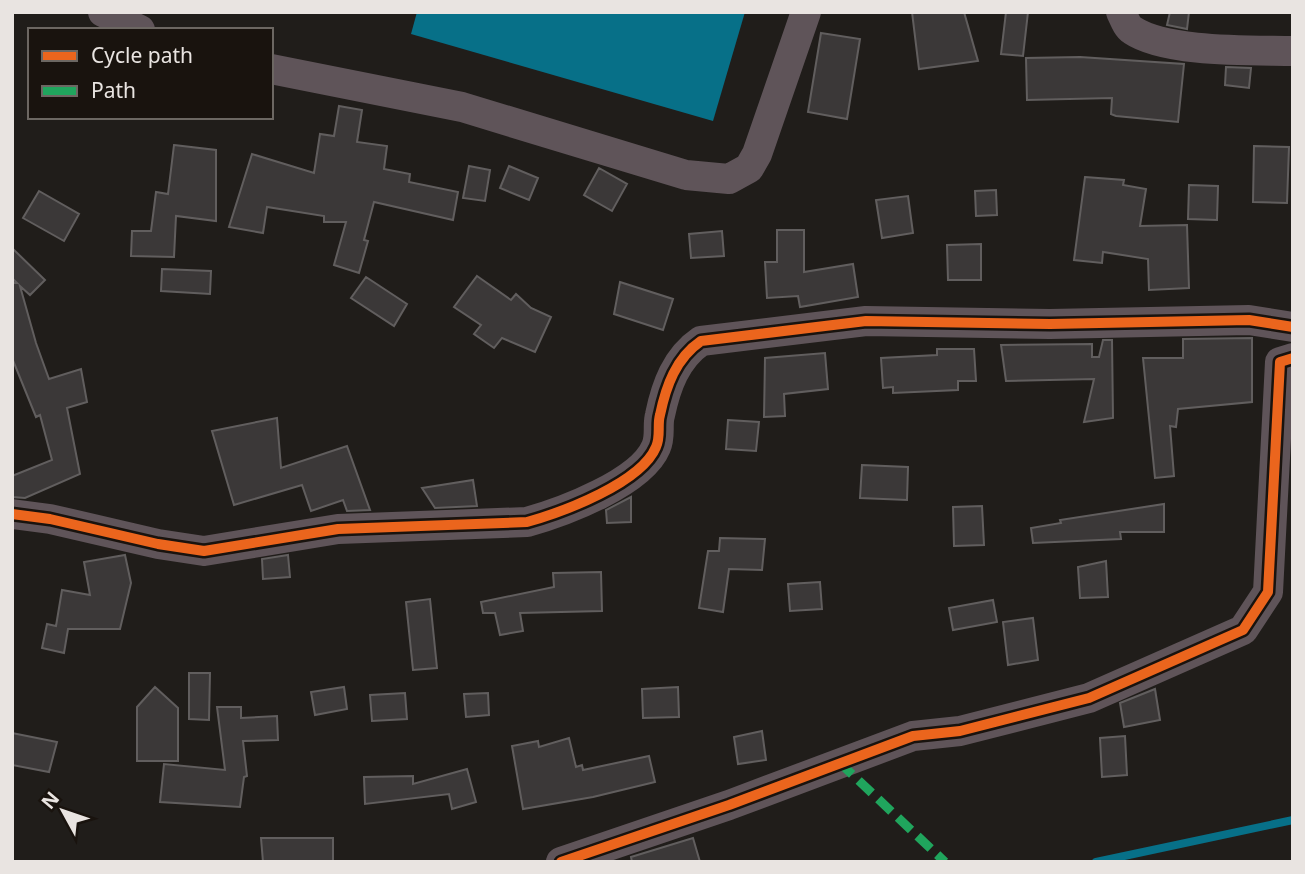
<svg xmlns="http://www.w3.org/2000/svg" width="1305" height="874" font-family="'Noto Sans',sans-serif">
  <rect width="100%" height="100%" fill="#201d1a"/>
  <path fill="#077088" d="M417 12H745L713 121 411 34Z"/>
  <g fill="none" stroke-linecap="round" stroke-linejoin="round">
    <path stroke="#077088" stroke-width="8" d="M1096 862 1293 820"/>
  </g>
  <path fill="#3b3838" stroke="#615e5e" stroke-width="2" d="M912 12H964L978 61 919 69Z
    M1006 12H1028L1023 56 1001 54Z
    M1170 12H1189L1187 29 1167 25Z
    M821 33 860 39 847 119 808 112Z
    M1080 57 1184 64 1178 122 1116 116 1111 114 1112 98 1027 100 1026 58Z
    M1226 67 1251 68 1249 88 1225 85Z
    M339 106 362 110 357 142 387 146 384 169 410 174 409 182 458 192 453 220 374 202 364 240 368 241 359 273 334 265 346 222H324V216L267 207 263 233 229 227 252 154 314 173 320 134 334 136Z
    M174 145 216 150V221L176 216 174 257 131 256 132 231H151L156 192 168 194Z
    M1254 146 1289 147 1287 203 1253 202Z
    M469 166 490 170 485 201 463 198Z
    M509 166 538 178 529 200 500 188Z
    M599 168 627 184 612 211 584 195Z
    M1085 177 1124 180 1123 185 1146 189 1140 226 1187 225 1189 288 1149 290 1148 259 1103 252 1102 263 1074 260Z
    M1189 185 1218 186 1217 220 1188 219Z
    M996 190 997 215 976 216 975 191Z
    M39 191 79 214 64 241 23 218Z
    M908 196 913 233 882 238 876 200Z
    M777 230H804V272L853 264 858 297 800 307 798 296 767 298 765 262H777Z
    M722 231 724 256 691 258 689 234Z
    M981 244V280H948L947 245Z
    M12 248 45 280 30 295 20 286 36 343 49 379 81 369 87 402 67 408 80 474 25 498 12 497V476L52 460 40 415 36 417 12 358V283H17L12 278Z
    M162 269 211 271 210 294 161 291Z
    M477 276 511 300 516 294 531 308 551 317 535 352 502 338 494 348 474 334 481 325 454 307Z
    M366 277 407 304 394 326 351 298Z
    M620 282 673 299 663 330 614 314Z
    M1252 338V402L1178 409 1176 427 1170 426 1174 476 1155 478 1143 358H1183V339Z
    M1103 340H1112L1113 418 1084 422 1094 379 1006 381 1001 345 1092 344V357H1099Z
    M937 349H974L976 381H958V390L893 393V387L883 388 881 358 937 355Z
    M825 353 828 389 784 394 785 416 764 417 765 358Z
    M277 418 281 468 347 446 370 510 347 511 343 500 311 511 302 485 234 505 212 431Z
    M728 420 759 422 756 451 726 449Z
    M862 465 908 467 907 500 860 498Z
    M473 480 477 506 435 508 422 488Z
    M631 497V522L607 523 606 510Z
    M1164 504V532H1120L1121 539 1033 543 1031 528 1061 523 1060 520Z
    M982 506 984 545 954 546 953 507Z
    M720 538 765 539 762 570 729 569 723 612 699 608 708 551H719Z
    M125 555 131 583 120 629H68L64 653 42 648 47 624 56 626 62 590 90 595 84 562Z
    M288 555 290 577 263 579 262 559Z
    M1106 561 1108 597 1080 598 1078 567Z
    M601 572 602 611 520 613 523 631 500 635 495 613H483L481 602 554 587 553 573Z
    M820 582 822 609 790 611 788 584Z
    M430 599 437 668 413 670 406 602Z
    M993 600 997 622 953 630 949 608Z
    M1033 618 1038 660 1008 665 1003 622Z
    M189 673H210L209 720 189 719Z
    M155 687 178 708V761H137V707Z
    M344 687 347 709 315 715 311 692Z
    M678 687 679 717 643 718 642 689Z
    M1155 689 1160 720 1124 727 1120 703Z
    M405 693 407 719 372 721 370 695Z
    M488 693 489 715 466 717 464 694Z
    M217 707H241V718L277 716 278 740 243 741 247 776 244 777 240 807 160 802 164 764 225 770Z
    M762 731 766 760 738 764 734 737Z
    M12 733 57 742 49 772 12 765Z
    M1125 736 1127 775 1102 777 1100 738Z
    M569 738 576 767 582 765 583 770 649 756 655 782 593 797 523 809 512 746 538 741 539 747Z
    M467 769 476 802 452 809 449 794 365 804 364 777 413 776V784Z
    M261 838H333V862H263Z
    M693 838 700 862H632L631 857Z"/>
  <g fill="none" stroke-linecap="round" stroke-linejoin="round">
    <path stroke="#5f5459" stroke-width="30" d="M103 12 140 30
      M1121 12C1124 18 1127 27 1132 30 1166 53 1252 50 1293 51
      M271 69 462 107 686 175 729 179 749 168 757 154 806 12
      M12 514 50 519 158 544 204 551 338 529 527 522C563 512 641 483 656 447 661 436 657 425 660 415 666 386 676 358 701 341L866 321 1050 324 1249 320 1293 327
      M561 862 729 805 913 736 960 731 1089 698 1243 630 1268 592 1280 362 1293 358"/>
    <path stroke="#20a55d" stroke-width="9" stroke-dasharray="18 9" stroke-linecap="butt" d="M839 762 945 862"/>
    <defs>
      <path id="cycleway" d="M12 514 50 519 158 544 204 551 338 529 527 522C563 512 641 483 656 447 661 436 657 425 660 415 666 386 676 358 701 341L866 321 1050 324 1249 320 1293 327
        M561 862 729 805 913 736 960 731 1089 698 1243 630 1268 592 1280 362 1293 358"/>
    </defs>
    <use href="#cycleway" stroke="#19130e" stroke-width="15"/>
    <use href="#cycleway" stroke="#eb651d" stroke-width="10"/>
  </g>
  <rect width="1305" height="874" fill="none" stroke="#e9e4e1" stroke-width="28"/>
  <rect x="28" y="28" width="245" height="91" fill="#19130e" stroke="#6c6762" stroke-width="2"/>
  <rect x="42" y="51" width="35" height="10" fill="#eb651d" stroke="#6c6762" stroke-width="2"/>
  <text x="91" y="63" font-size="21" fill="#e9e4e1">Cycle path</text>
  <rect x="42" y="86" width="35" height="10" fill="#20a55d" stroke="#6c6762" stroke-width="2"/>
  <text x="91" y="98" font-size="21" fill="#e9e4e1">Path</text>
  <g transform="translate(63 811) rotate(310)" stroke="#19130e" stroke-width="5" paint-order="stroke">
  <path d="M0-5L12 26L0 18L-12 26Z" fill="#e9e4e1"/>
  <text y="-10" font-size="19" font-weight="bold" text-anchor="middle" fill="#e9e4e1">N</text>
  </g>
</svg>
